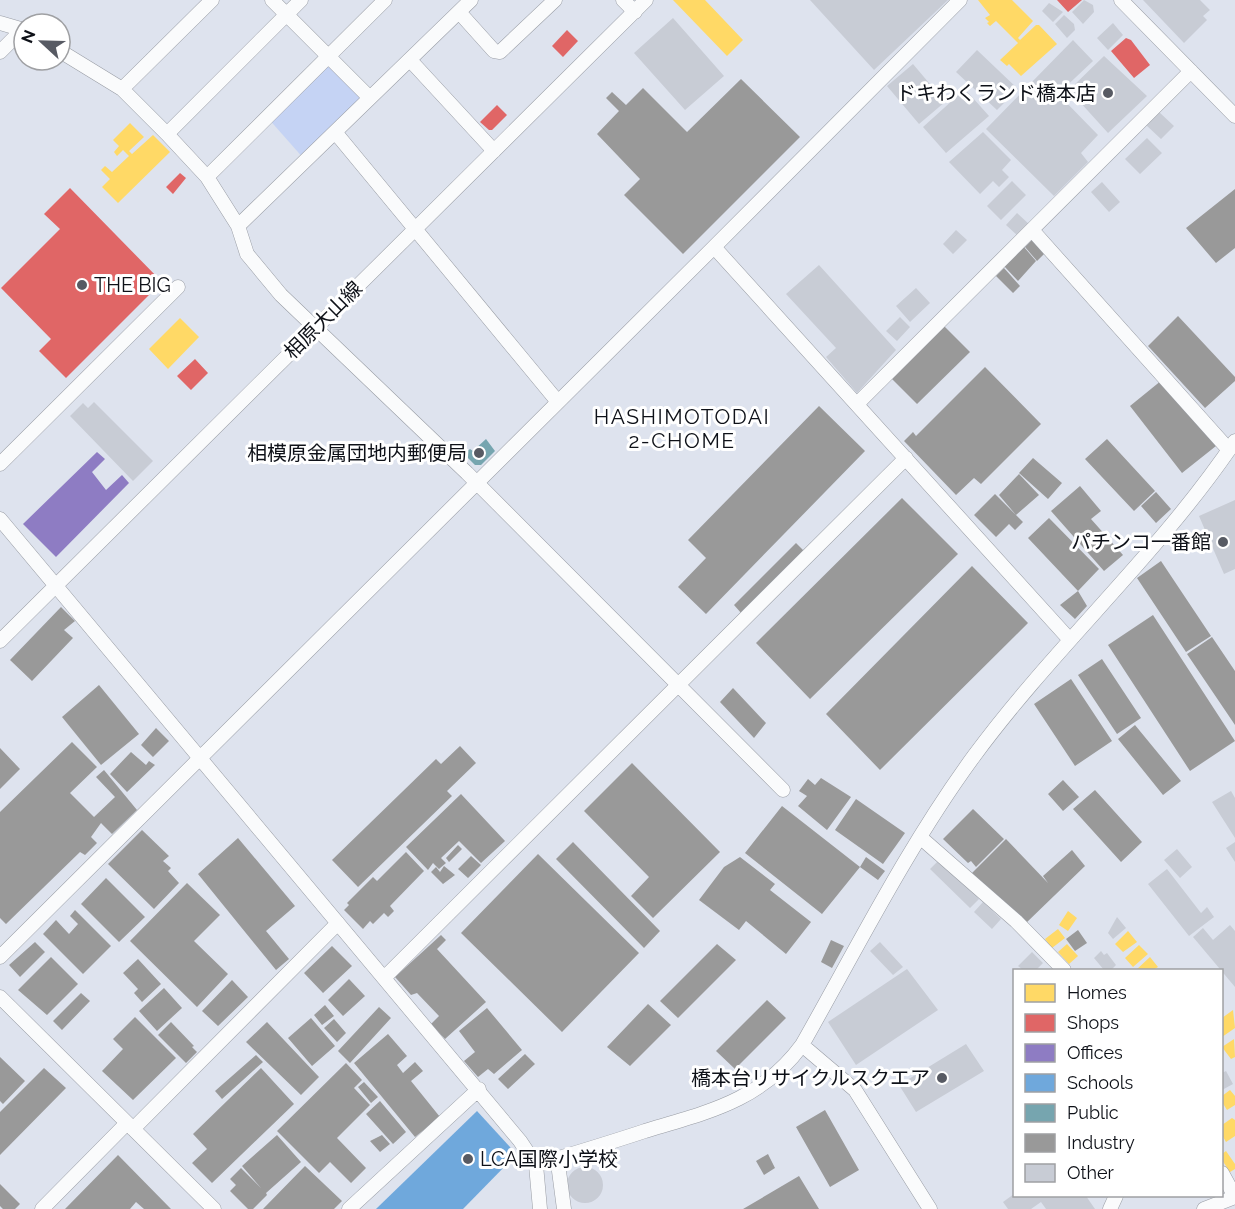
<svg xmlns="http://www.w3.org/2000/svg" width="1235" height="1209" font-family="Raleway,'Noto Sans JP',sans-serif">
  <rect width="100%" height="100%" fill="#dee3ee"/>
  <path fill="#c5d3f4" d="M328 56 370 98 305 160 267 117Z"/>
  <path fill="#ffd966" d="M673 0H705L743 40 727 56Z
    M978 0H1012L1033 21 1018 38 1020 40 1036 25H1039L1057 44 1021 76 1009 64 1007 66 1000 60 1018 43 996 21 990 26 987 23 989 22 985 18 990 15Z
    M130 123 144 137 129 151 132 154 153 135 170 152 118 203 102 187 110 179 101 170 105 166 112 172 129 156 123 150 117 156 114 152 119 146 113 140Z
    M180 318 199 337 168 369 149 349Z
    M1068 911 1077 918 1068 931 1059 925Z
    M1058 929 1065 938 1052 948 1045 939Z
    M1128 931 1137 942 1123 952 1115 944Z
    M1067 944 1078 956 1069 964 1058 952Z
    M1139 945 1148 954 1133 967 1125 958Z
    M1150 957 1158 967 1153 970H1136Z
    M1233 1010 1235 1028 1222 1037V1018Z
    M1234 1039 1235 1057 1231 1059 1222 1047Z
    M1230 1090 1235 1096V1105L1227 1110 1222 1102V1096Z
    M1232 1118 1235 1120V1136L1226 1142 1222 1135V1125Z
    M1226 1151 1235 1164V1169L1230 1172 1222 1160V1154Z"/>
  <path fill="#e06666" d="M1057 0H1082L1068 12Z
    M567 30 578 41 563 57 552 46Z
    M1126 38 1131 40 1150 65 1134 78 1111 51Z
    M497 105 507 115 492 130H489L480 122Z
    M180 173 186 178 173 194 166 187Z
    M70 188 162 282 66 378 39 351 51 339 1 288 60 229 44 214Z
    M195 359 208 373 191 390 177 376Z"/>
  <path fill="#8e7cc3" d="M97 452 105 459 92 472 106 490 122 475 129 483 56 557 23 524Z"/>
  <path fill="#6fa8dc" d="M477 1111 510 1147 515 1156 463 1209H376Z"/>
  <path fill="#76a5af" d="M486 439 495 451 481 465H475L464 454 470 449 473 451Z"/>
  <path fill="#999" d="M741 79 800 137 683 254 624 195 640 179 597 134 619 111 606 98 612 92 626 105 643 88 687 132Z
    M1235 189V248L1216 263 1186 228Z
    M1033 239 1045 253 1037 261 1025 247Z
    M1024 247 1036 261 1018 281 1004 266Z
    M1004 268 1020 286 1013 293 996 276Z
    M1178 316 1235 377V381L1205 408 1148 346Z
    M944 326 970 352 917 404 891 378Z
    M985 367 1041 424 981 484 974 478 956 495 904 441 913 432 916 436Z
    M1162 380 1216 446 1182 473 1130 406Z
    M819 406 865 451 706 614 678 587 706 558 688 540Z
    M1107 439 1155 491 1134 511 1085 459Z
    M1033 458 1062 483 1048 499 1019 473Z
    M1019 474 1039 495 1016 515 999 495Z
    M1080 486 1101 511 1091 519 1123 555 1104 571 1051 511Z
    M1156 492 1171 509 1156 523 1141 506Z
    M995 494 1023 522 1015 530 1009 524 996 537 974 515Z
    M902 498 958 554 810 699 756 643Z
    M1049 518 1099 569 1078 591 1028 538Z
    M796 543 804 551 742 614 734 605Z
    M1161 561 1211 636 1186 652 1137 578Z
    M972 566 1028 623 880 770 826 714Z
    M1078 591 1087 606 1075 619 1060 605Z
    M61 607 75 621 64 630 73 638 32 681 10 660Z
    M1153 615 1235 741 1190 771 1108 645Z
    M1212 637 1235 671V725L1187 654Z
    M1102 659 1141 718 1117 734 1078 675Z
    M1071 679 1112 741 1075 766 1034 704Z
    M99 685 139 734 101 765 62 717Z
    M733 688 766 723 754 738 720 702Z
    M1135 725 1181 781 1163 795 1118 739Z
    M156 728 169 741 153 757 141 745Z
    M72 742 97 767 70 793 94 817 115 797 96 777 104 770 137 810 112 834 101 823 91 837 97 843 85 855 80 852 6 924 0 918V812Z
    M460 746 476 763 447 791 452 796 358 887 332 860 436 759 441 764Z
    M0 748 20 769 0 789Z
    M131 752 146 765 149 761 155 765 127 792 110 774Z
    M632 763 720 852 653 918 631 896 649 877 584 811Z
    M821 778 851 797 827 830 798 806 807 796 799 791 808 779 815 785Z
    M1063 780 1079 797 1063 811 1048 794Z
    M1095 790 1142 842 1121 862 1073 809Z
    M461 794 505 841 481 863 459 841 441 858 446 863 439 869 433 863 428 870 406 847Z
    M856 799 905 833 883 864 835 830Z
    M782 806 860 867 866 857 885 871 878 880 860 867 822 914 745 853Z
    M973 809 1004 839 976 867 971 861 968 863 943 839Z
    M142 830 169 856 163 861 171 868 168 871 179 883 154 909 108 864Z
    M238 838 295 906 266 931 289 959 276 970 198 874Z
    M1006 839 1048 883 1043 876 1072 850 1085 866 1025 924 971 874Z
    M573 842 660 931 644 948 556 859Z
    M458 845 462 849 449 862 446 858Z
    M406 852 424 871 390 906 394 911 388 917 384 913 373 924 370 921 363 929 344 910 349 905 347 903 373 877 377 881Z
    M538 854 639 953 562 1032 461 933Z
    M471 856 481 865 468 878 458 869Z
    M740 857 775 884 770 890 811 922 786 954 746 921 739 930 699 900 724 867Z
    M444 866 455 875 443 884 431 872 436 867 440 872Z
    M106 878 145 917 119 942 81 904Z
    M187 883 220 915 194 941 228 974 197 1007 130 941Z
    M75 910 111 946 83 974 43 934 56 920 69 934 78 924 70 916Z
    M1078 930 1087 943 1075 951 1066 939Z
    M441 935 446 940 437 949 486 1002 445 1039 431 1024 439 1016 417 993 411 995 395 977Z
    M831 940 844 946 832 968 821 962Z
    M35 942 45 952 20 977 9 965Z
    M717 944 736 960 678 1018 660 1001Z
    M332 946 352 966 323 993 304 973Z
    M51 957 78 984 47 1015 18 990Z
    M138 959 161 984 142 1002 134 993 138 989 123 973Z
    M349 979 365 996 343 1016 328 1000Z
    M232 980 248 997 218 1026 202 1011Z
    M164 988 182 1008 157 1031 139 1011Z
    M81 993 90 1001 62 1030 53 1021Z
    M767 1000 786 1018 735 1069 716 1051Z
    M648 1004 671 1025 630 1066 607 1047Z
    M325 1005 334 1016 322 1025 314 1015Z
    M379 1007 391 1018 350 1063 338 1051Z
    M487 1008 522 1050 494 1074 488 1069 478 1077 464 1061 475 1052 459 1031Z
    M135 1017 176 1058 133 1100 102 1071 123 1049 113 1039Z
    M311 1018 335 1046 312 1066 288 1038Z
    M334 1019 346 1033 337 1042 324 1028Z
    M171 1022 194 1046 192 1047 197 1052 186 1063 158 1035Z
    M267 1022 319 1077 301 1095 246 1042Z
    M388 1034 407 1056 397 1065 403 1073 415 1062 423 1071 411 1081 440 1117 415 1137 354 1063Z
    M525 1054 535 1064 508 1089 498 1079Z
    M256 1055 263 1062 222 1099 215 1091Z
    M0 1057 25 1081 3 1104 0 1101Z
    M346 1063 362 1080 354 1088 370 1105 337 1138 366 1168 351 1183 330 1162 319 1173 277 1131Z
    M44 1068 66 1088 0 1155V1112Z
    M261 1068 294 1104 212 1183 192 1163 207 1149 193 1134Z
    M364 1082 378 1097 371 1103 358 1087Z
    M380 1101 406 1132 393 1144 366 1114Z
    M825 1110 859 1170 830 1187 796 1127Z
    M277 1135 301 1162 266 1193 267 1195 253 1209H248L230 1191 236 1185 230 1179 241 1168 261 1188 242 1166Z
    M382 1135 390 1144 380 1152 370 1141Z
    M768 1154 775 1168 764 1175 756 1161Z
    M118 1155 171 1209H144L136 1202 130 1209H65Z
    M305 1166 342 1201 334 1209H263Z
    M799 1176 819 1209H743Z
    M0 1184 20 1204 15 1209H3L0 1206Z"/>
  <path fill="#c8ccd5" d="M810 0H948L874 70Z
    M1084 0 1093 5 1094 12 1083 24 1072 12Z
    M1143 0H1200L1210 10 1203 16 1207 20 1184 43Z
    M1049 3 1063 12 1053 22 1042 11Z
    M1064 15 1074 24 1075 30 1067 38 1055 24Z
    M673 18 724 76 685 110 634 53Z
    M1113 23 1123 35 1108 50 1097 38Z
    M1073 40 1093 61 1058 94 1098 135 1081 153 1088 162 1054 196 986 129Z
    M977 50 1018 89 997 110 956 72Z
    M1104 56 1147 96 1108 133 1069 90Z
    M913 64 945 102 919 124 887 86Z
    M965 89 989 116 946 153 923 127Z
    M1159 112 1174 126 1161 139 1146 125Z
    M983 132 1011 160 1002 170 1009 177 999 187 993 181 980 194 949 162Z
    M1147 138 1162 153 1140 174 1125 159Z
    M1012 181 1026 195 1001 220 987 206Z
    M1102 182 1120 202 1109 212 1091 192Z
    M1017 213 1030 225 1019 237 1006 225Z
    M956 230 967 240 953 254 943 244Z
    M819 265 896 350 857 393 826 357 836 348 786 294Z
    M916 288 930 303 910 322 896 306Z
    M900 317 910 327 897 341 886 331Z
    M94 402 153 461 133 481 70 416 83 403 88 408Z
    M1235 500V569L1224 574 1199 516Z
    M1231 791 1235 798V838L1212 802Z
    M1235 842V862L1226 848Z
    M1177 849 1192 867 1180 878 1164 860Z
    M940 859 979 899 970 908 930 869Z
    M1167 869 1201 913 1207 907 1214 917 1189 936 1148 884Z
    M983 902 1001 919 992 929 974 912Z
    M1117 917 1126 928 1113 939 1108 933Z
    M1230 925 1235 931V987L1193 937 1203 928 1213 940Z
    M880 942 903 967 893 975 870 951Z
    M1101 951 1104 955 1107 953 1116 965 1111 970H1104L1094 958Z
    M1032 952 1043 963 1036 970H1023L1018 966Z
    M907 969 938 1010 856 1065 828 1022Z
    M966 1044 984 1071 916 1112 899 1085Z
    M1226 1071 1233 1084 1222 1090V1073Z
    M567 1185a18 18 0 1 1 36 0a18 18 0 1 1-36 0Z
    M1014 1194 1086 1196 1095 1209H1046L1041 1202 1031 1209H1008L1003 1202Z"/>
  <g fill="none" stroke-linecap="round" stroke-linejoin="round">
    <defs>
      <path id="minor" d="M272 0 370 98
        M623 0 635 12
        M1121 0 1235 116
        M459 12 494 51 500 52 555 0
        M0 23 24 30
        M60 51 122 89 167 134 207 177 238 226 247 254 281 295 467 473 783 790
        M0 52 23 29
        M410 60 494 151
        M122 89 212 0
        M335 132 558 402
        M167 134 301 0
        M207 177 385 0
        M238 226 471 0
        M1032 230 1229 450
        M714 247 960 0
        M857 404 1191 71
        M0 464 178 287
        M0 519 520 1141 536 1165 540 1209
        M0 641 646 0
        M920 837 1016 921 1064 970
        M0 957 714 247 1070 640
        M385 977 906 458
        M0 997 214 1209
        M802 1045 855 1090 930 1209
        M133 1129 338 923
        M536 1165C572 1154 609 1143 645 1131 708 1112 761 1101 802 1045 857 948 908 846 974 756 1055 646 1158 555 1235 441
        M559 1171 564 1209
        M1222 1173 1235 1197
        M42 1209 127 1123
        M349 1209 479 1089
        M1110 1209 1116 1196
        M1204 1209 1235 1197"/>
    </defs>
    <use href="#minor" stroke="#989ca4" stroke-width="15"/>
    <use href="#minor" stroke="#fafbfc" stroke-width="14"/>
  </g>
  <g fill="#575a63" stroke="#fff" stroke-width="2">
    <circle cx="1108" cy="93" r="6"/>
    <circle cx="82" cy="285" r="6"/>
    <circle cx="479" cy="453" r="6"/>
    <circle cx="1223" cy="542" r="6"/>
    <circle cx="942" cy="1078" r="6"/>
    <circle cx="468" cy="1159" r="6"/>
  </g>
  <g text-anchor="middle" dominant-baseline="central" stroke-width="6" stroke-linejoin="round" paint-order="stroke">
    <g font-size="20" fill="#0e1118" stroke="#fff" text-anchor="end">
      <text x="1096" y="93">ドキわくランド橋本店</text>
      <text x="94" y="285" text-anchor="start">THE BIG</text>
      <text x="467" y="453">相模原金属団地内郵便局</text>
      <text x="1211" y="542">パチンコ一番館</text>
      <text x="930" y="1078">橋本台リサイクルスクエア</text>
      <text x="480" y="1159" text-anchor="start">LCA国際小学校</text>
    </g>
    <g font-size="20" fill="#0e1118" stroke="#fff">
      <text transform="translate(323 320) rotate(-45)">相原大山線</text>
    </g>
    <g font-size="21" letter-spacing="1.5" fill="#0e1118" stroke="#fff">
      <text x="682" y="416">HASHIMOTODAI<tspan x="682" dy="24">2-CHOME</tspan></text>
    </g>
  </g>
  <rect x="1013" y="969" width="210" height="228" fill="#ffffff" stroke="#9fa0a3" stroke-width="1.5"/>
  <rect x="1025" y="984" width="30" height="18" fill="#ffd966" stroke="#9fa0a3" stroke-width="1.5"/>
  <text x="1067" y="999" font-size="18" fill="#0e1118">Homes</text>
  <rect x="1025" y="1014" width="30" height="18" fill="#e06666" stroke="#9fa0a3" stroke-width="1.5"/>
  <text x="1067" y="1029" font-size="18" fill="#0e1118">Shops</text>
  <rect x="1025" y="1044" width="30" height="18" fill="#8e7cc3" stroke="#9fa0a3" stroke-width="1.5"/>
  <text x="1067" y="1059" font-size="18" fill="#0e1118">Offices</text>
  <rect x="1025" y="1074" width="30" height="18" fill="#6fa8dc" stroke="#9fa0a3" stroke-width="1.5"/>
  <text x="1067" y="1089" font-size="18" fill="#0e1118">Schools</text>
  <rect x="1025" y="1104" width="30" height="18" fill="#76a5af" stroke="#9fa0a3" stroke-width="1.5"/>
  <text x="1067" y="1119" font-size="18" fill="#0e1118">Public</text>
  <rect x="1025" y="1134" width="30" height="18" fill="#999999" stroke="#9fa0a3" stroke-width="1.5"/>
  <text x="1067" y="1149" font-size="18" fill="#0e1118">Industry</text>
  <rect x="1025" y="1164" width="30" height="18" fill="#c8ccd5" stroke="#9fa0a3" stroke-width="1.5"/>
  <text x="1067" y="1179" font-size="18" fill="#0e1118">Other</text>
  <g transform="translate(42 42) rotate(292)"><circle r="28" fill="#ffffff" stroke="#9fa0a3" stroke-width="1.5"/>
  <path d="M0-4.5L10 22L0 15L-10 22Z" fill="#575a63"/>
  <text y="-9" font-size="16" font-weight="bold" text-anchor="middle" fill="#0e1118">N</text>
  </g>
</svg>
